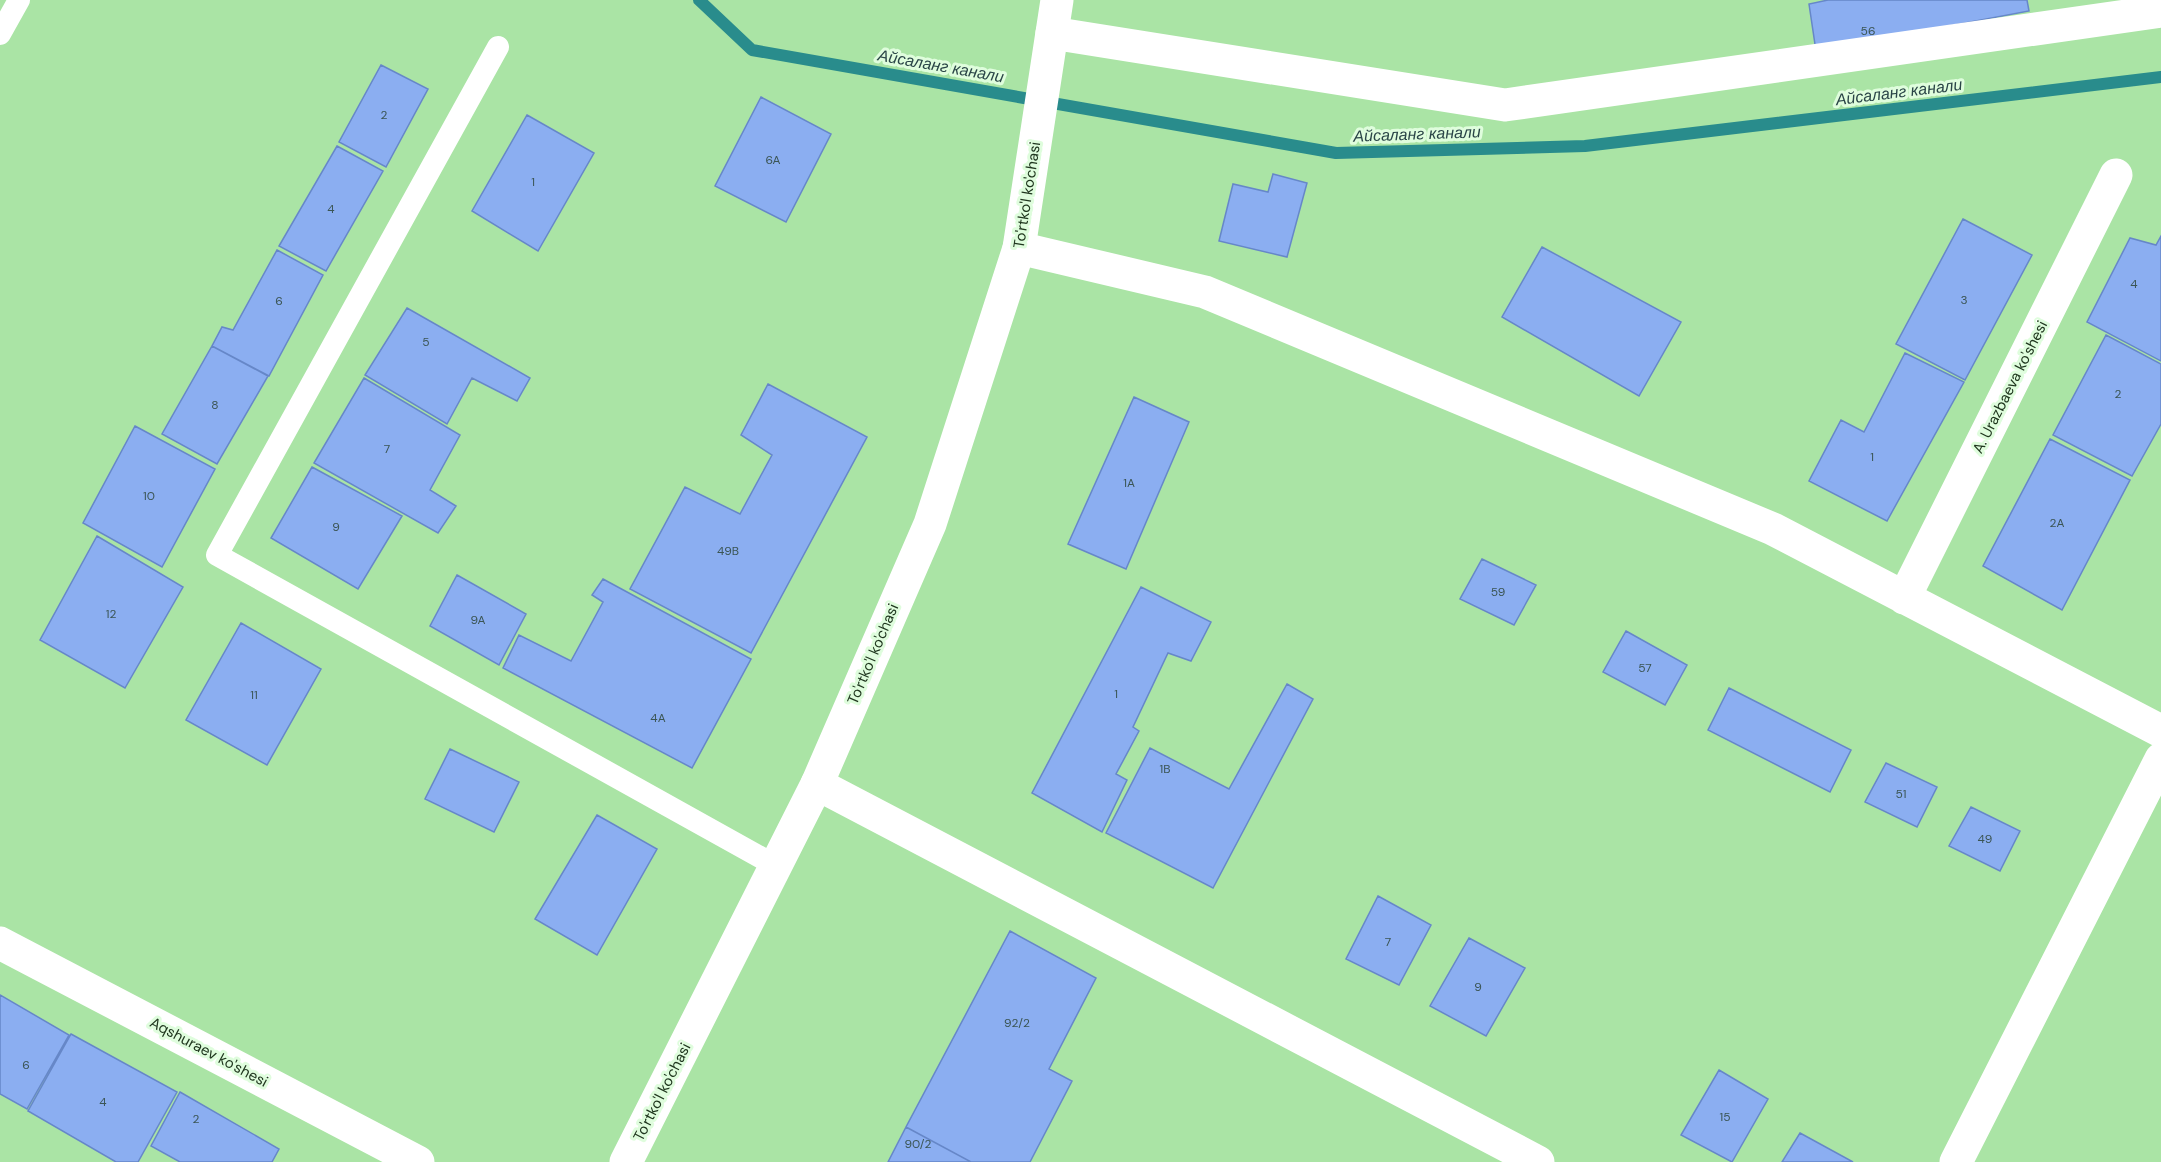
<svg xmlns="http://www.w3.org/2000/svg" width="2161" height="1162" font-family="'DM Sans',sans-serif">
  <rect width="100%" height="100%" fill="#aae4a5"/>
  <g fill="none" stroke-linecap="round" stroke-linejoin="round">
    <path stroke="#298c8c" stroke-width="12" d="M699 0 752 50 1336 153 1585 146 2161 77"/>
  </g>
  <path fill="#8baef1" stroke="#6687c8" stroke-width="1.5" d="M1828 0H2027L2029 11 1816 51 1809 4Z
    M381 65 428 89 386 167 339 142Z
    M761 97 831 134 786 222 715 186Z
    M527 115 594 153 538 251 472 211Z
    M337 146 383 171 326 271 279 246Z
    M1273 174 1307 183 1287 257 1219 241 1233 184 1268 192Z
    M1963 219 2032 255 1965 380 1896 344Z
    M2161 236V361L2087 322 2130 238 2156 245Z
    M1542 247 1681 322 1639 396 1502 317Z
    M277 250 323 275 269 376 212 346 222 327 233 330Z
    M407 308 530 378 517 401 472 378 447 424 365 375Z
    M2106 335 2161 364V424L2132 476 2053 435Z
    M212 346 268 376 217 464 162 434Z
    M1905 353 1964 382 1887 521 1809 481 1841 420 1864 432Z
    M364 378 460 435 430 490 456 506 438 533 314 463Z
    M768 384 867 437 751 653 630 589 685 487 740 514 772 455 741 435Z
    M1134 397 1189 422 1126 569 1068 544Z
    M135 426 215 469 162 567 83 523Z
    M2050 439 2130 480 2062 610 1983 566Z
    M312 467 402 516 358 589 271 538Z
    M97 536 183 587 125 688 40 640Z
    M1482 559 1536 585 1514 625 1460 599Z
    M457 575 526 614 499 665 430 626Z
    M603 579 751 659 692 768 503 668 519 635 571 661 603 602 592 595Z
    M1141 587 1211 622 1191 661 1168 653 1133 727 1139 731 1116 774 1127 780 1102 832 1032 793Z
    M241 623 321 669 267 765 186 720Z
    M1626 631 1687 665 1665 705 1603 672Z
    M1287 684 1313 699 1213 888 1106 833 1150 748 1229 789Z
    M1729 688 1851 750 1830 792 1708 730Z
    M450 749 519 782 494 832 425 799Z
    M1886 763 1937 787 1917 827 1865 802Z
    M1971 807 2020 831 2000 871 1949 846Z
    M597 815 657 849 597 955 535 919Z
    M1378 896 1431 925 1399 985 1346 959Z
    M1010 931 1096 978 1049 1069 1072 1081 1030 1162H971L906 1127Z
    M1469 938 1525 968 1486 1036 1430 1006Z
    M0 995 69 1035 27 1109 0 1094Z
    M71 1034 177 1092 138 1162H116L28 1111Z
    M1719 1070 1768 1099 1732 1162 1681 1135Z
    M180 1092 279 1149 272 1162H180L151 1146Z
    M906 1127 971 1162H888Z
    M1800 1133 1853 1162H1782Z"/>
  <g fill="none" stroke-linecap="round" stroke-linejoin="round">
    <path stroke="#fff" stroke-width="22" d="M0 34 19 0
      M498 47 217 555 778 867"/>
    <path stroke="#fff" stroke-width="33" d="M1052 33 1505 105 2161 11
      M1019 248 1205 292 1773 529 2161 731
      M1904 598 2116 175
      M817 784 1538 1162
      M0 943 418 1162
      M1956 1162 2161 759"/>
    <path stroke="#fff" stroke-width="33" d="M626 1162 817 784 930 524 1019 248 1057 0"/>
  </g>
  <g text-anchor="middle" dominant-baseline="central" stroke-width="6" stroke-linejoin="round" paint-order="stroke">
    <g font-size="12" fill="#3b5554">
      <text x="1868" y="31">56</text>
      <text x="384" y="115">2</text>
      <text x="773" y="160">6A</text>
      <text x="533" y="182">1</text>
      <text x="331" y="209">4</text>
      <text x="2134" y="284">4</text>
      <text x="1964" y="300">3</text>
      <text x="279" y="301">6</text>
      <text x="426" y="342">5</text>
      <text x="2118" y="394">2</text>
      <text x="215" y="405">8</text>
      <text x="387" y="449">7</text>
      <text x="1872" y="457">1</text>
      <text x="1129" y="483">1A</text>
      <text x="149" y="496">10</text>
      <text x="2057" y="523">2A</text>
      <text x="336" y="527">9</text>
      <text x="728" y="551">49B</text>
      <text x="1498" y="592">59</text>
      <text x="111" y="614">12</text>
      <text x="478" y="620">9A</text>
      <text x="1645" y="668">57</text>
      <text x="1116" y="694">1</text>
      <text x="254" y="695">11</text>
      <text x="658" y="718">4A</text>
      <text x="1165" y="769">1B</text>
      <text x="1901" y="794">51</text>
      <text x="1985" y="839">49</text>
      <text x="1388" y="942">7</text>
      <text x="1478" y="987">9</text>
      <text x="1017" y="1023">92/2</text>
      <text x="26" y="1065">6</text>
      <text x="103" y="1102">4</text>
      <text x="1725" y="1117">15</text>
      <text x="196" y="1119">2</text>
      <text x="918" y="1144">90/2</text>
    </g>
    <g font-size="15" fill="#20371f" stroke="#dffddd">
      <text transform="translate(1027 195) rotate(-81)">To'rtko'l ko'chasi</text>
      <text transform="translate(2010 387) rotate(-63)">A. Urazbaeva ko'shesi</text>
      <text transform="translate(873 654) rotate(-67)">To'rtko'l ko'chasi</text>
      <text transform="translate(209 1052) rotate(28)">Aqshuraev ko'shesi</text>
      <text transform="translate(662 1092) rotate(-63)">To'rtko'l ko'chasi</text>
    </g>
    <g font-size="16" font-style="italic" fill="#2a4547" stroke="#dffddd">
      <text transform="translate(941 66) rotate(10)">Айсаланг канали</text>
      <text transform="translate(1899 92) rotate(-7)">Айсаланг канали</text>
      <text transform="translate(1417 134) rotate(-2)">Айсаланг канали</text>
    </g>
  </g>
</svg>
